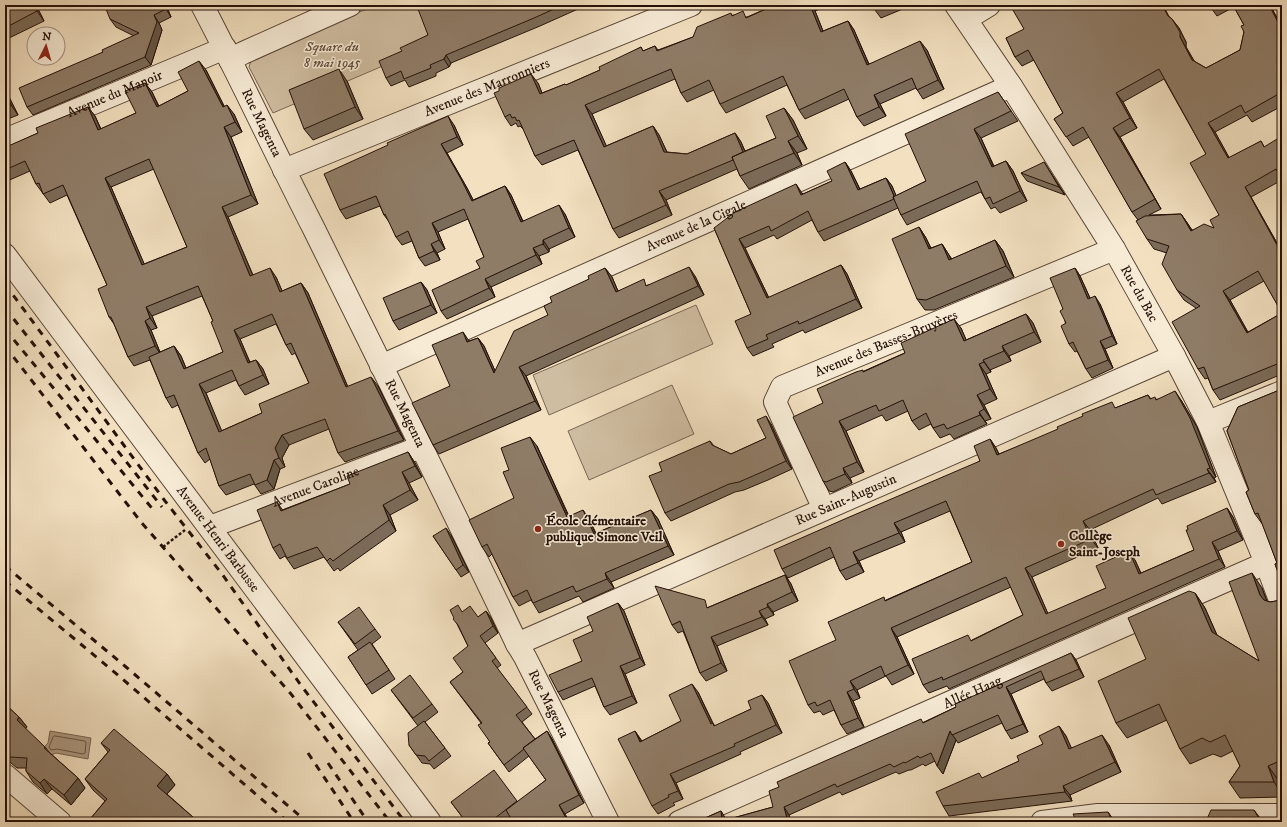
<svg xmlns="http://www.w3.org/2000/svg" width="1287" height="827" font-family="'IM FELL DW Pica',serif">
  <rect width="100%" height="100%" fill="#f2e0c0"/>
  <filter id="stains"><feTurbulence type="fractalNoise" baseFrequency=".005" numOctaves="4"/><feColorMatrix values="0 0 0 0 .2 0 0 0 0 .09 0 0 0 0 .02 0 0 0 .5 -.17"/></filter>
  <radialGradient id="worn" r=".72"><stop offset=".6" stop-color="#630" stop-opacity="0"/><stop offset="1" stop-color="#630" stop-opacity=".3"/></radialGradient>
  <path fill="#cfbda1" stroke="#7a6654" d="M376 5H418L434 44 273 113 249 67 252 58Z
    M696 305 713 344 549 415 533 375Z
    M672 385 694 434 589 480 568 431Z"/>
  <path fill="#ac9981" stroke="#766250" d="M50 731 91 738 88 759 56 753 51 755 43 748 48 743Z"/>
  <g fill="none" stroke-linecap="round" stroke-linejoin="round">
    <path stroke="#685444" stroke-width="1" d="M55 736 85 741 86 743 85 753 83 754 57 749 51 750 49 747 53 737Z"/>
    <defs>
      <g id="minor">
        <path id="s1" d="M202 5C241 79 276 155 314 229 382 367 451 505 517 644L525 657 608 822"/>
        <path id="s2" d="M956 5 1011 86 1114 249 1174 356 1208 422 1266 563 1282 605"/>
        <path d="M966 19 989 5"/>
        <path d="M230 60 243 53 350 5"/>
        <path id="s3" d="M5 140 225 48"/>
        <path id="s4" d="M284 170 691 5"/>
        <path id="s5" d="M5 255 430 822"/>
        <path id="s6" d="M381 366 1011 86"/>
        <path d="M1208 422 1282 392"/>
        <path id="s7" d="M824 509 775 402 782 387 1114 249"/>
        <path id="s8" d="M210 527 421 447"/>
        <path id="s9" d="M517 644 1174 356"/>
        <path d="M5 775 60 822"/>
        <path id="s10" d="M679 822 1266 563"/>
        <path d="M1042 822 1098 815H1282"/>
      </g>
    </defs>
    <use href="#minor" stroke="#584435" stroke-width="24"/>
    <path stroke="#241007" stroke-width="2.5" stroke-dasharray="3 2" stroke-linecap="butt" d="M163 547 185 530"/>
    <use href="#minor" stroke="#f7ebd6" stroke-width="22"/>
    <path stroke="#241007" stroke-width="3" stroke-dasharray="7 7" stroke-linecap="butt" d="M5 284 165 501 222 574 300 684 405 822
      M5 308 162 507
      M5 329 155 512
      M5 346 141 522 291 694 390 822
      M5 566 126 667 307 822
      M5 581 119 676 288 822
      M308 753 354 822
      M328 763 368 822"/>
  </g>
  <path fill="#7b6b59" stroke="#241007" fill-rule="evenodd" d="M5 5H36L44 21 5 40Z
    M166 5 171 17 159 23 162 30 151 65 33 115 27 107 103 52 134 36 116 27 110 19Z
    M246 5H259L249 9Z
    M426 5H587L540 26 451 63 449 67 436 73V76L409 87 405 80 391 86 386 78 402 51 428 35Z
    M775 5H825L826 6 815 11 823 31 848 21 854 30 869 64 927 50 944 89 923 99 916 88 880 104 886 116 864 126 857 117 849 99 805 119 799 110 787 85 726 113 720 104 714 90 687 102 681 93 675 79 592 114 606 146 653 126 659 135 667 152 687 154 735 133 741 142 745 151 776 138 784 108 793 120 807 149 797 153 802 165 749 189 740 176 737 169 666 200 672 215 619 238 613 229 578 150 542 165 535 156 524 130 520 126 518 127 516 123 511 126 505 117 538 83 542 93 565 84 566 85 600 70 641 47 643 51 655 46 658 50 693 37 733 15 747 17Z
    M872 5H909L910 6 881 18 875 10Z
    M1209 5H1270L1282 27V106L1252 122 1247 115 1215 132 1229 158 1261 141 1282 180 1251 197 1282 252V374L1220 400 1213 390 1208 378 1205 379 1198 369 1196 308 1184 300 1177 290 1167 253 1154 249 1147 239 1138 220 1132 212 1089 137 1073 146 1054 119 1063 113 1034 60 1022 66 1015 57 1006 38 1170 17 1179 28 1186 42V47L1194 61 1206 68 1240 50 1244 32V25L1234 7 1217 16ZM1164 79 1206 154 1219 215 1214 228 1192 230 1181 214 1149 215 1161 209 1120 137 1137 128 1123 102ZM1264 281 1282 313 1248 332 1230 300Z
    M206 70 224 106 234 114 242 132 231 137 258 204 228 217 253 275 276 277 282 291 301 283 308 293 348 387 378 386 404 440 345 462 338 453 329 429 289 445 282 458 285 467 280 469 274 489 261 494 254 484 226 495 219 486 210 459 205 463 198 453 178 405 172 408 166 398 150 360 134 366 128 357 114 324 109 317 107 285 67 195 50 203 36 184 30 171 5 182V143L7 147 38 133 88 107 95 116 101 129 136 113 145 83 152 92 159 106 188 91ZM154 169 187 247 144 264 111 187ZM202 296 213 321 223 352 186 368 181 356 174 346 160 352 151 330 157 328 152 316ZM276 324 286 345 292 355 295 353 309 383 262 413 221 431 206 393 236 380 239 386 245 395 269 384 263 369 256 360 250 362 240 339Z
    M347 81 363 119 313 140 304 129Z
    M5 89 18 115 5 120Z
    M998 92 1018 121 981 138 994 166 1006 161 1013 171 1027 201 1000 213 995 207 991 209 985 199 981 192 907 225 901 215 898 208 824 241 818 232 812 220 777 239 774 235 745 248 769 298 841 265 847 274 862 308 805 333 803 330 772 344 774 347 753 356 747 348 751 314 714 228 802 193 803 194 832 181 845 162 851 171 860 189 886 178 892 186 896 196 926 181Z
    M454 125 463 145 447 153 467 188 473 200 505 186 511 195 523 221 565 214 575 237 549 249V252L539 256 542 264 491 287 495 297 447 319 441 311 480 268 484 257 468 219 438 232 445 249 437 253 440 260 425 266 419 258 412 241 402 245 396 237 390 223 384 215 380 206 346 219 340 210Z
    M1049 170 1065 195 1027 181 1021 173Z
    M919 227 926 238 931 248 942 244 949 255 952 259 995 240 1003 251 1014 277 934 310H925L917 299Z
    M605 268 612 277 618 291 695 276 704 295 526 376 541 410 439 454 433 445 450 386 469 341 478 338 484 346 495 371 548 315 552 302 589 279Z
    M1075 268 1080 276 1090 298 1100 304 1117 344 1105 349 1113 368 1092 378 1086 369 1077 351 1075 352 1069 344 1063 309Z
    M421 282 427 290 437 313 399 330 393 321Z
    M1026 314 1033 323 1041 342 1009 356 1011 361 990 370 991 372 986 374 997 399 984 405 991 419 985 421 987 424 954 439 950 434 940 438 933 428 931 424 919 430 912 421 908 411 886 421 882 415 846 431 864 472 850 478 852 483 833 492 829 491 823 481V403L864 371 961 328 966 340Z
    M1282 389V583L1275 564 1277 563 1263 525 1255 514 1246 492 1249 490 1227 431 1238 407Z
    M1148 395 1151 399 1181 400 1197 427 1216 477 1214 478 1216 482 1162 504 1158 498 1090 530 1098 548 1032 577 1048 614 1106 588 1135 560 1141 573 1194 550 1227 508 1233 517 1243 540 1218 551 1225 567 949 689 947 686 929 693 923 685 972 640 1023 615 1011 587 897 637 914 674 892 685 886 676 857 690 860 698 853 701 864 727 847 734 841 725 834 710 823 715 820 711 814 713 808 705 836 640 886 600 972 562 950 511 901 532 905 542 859 561 864 572 846 580 840 571 834 557 788 578 782 569 980 461 990 439 996 448 999 454Z
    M771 424 792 469 768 480 744 490 735 492 671 521 665 513 662 471 710 441 714 446 731 454 766 438Z
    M537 446 569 516 589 519 596 533 651 510 658 519 674 555 611 582 614 588 583 602 579 596 539 613 533 603 531 600 519 606 513 597 492 554 489 557 482 547 514 498 509 470Z
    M408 452 415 463 422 477 409 483 418 500 390 515 396 531 340 571 338 568 334 571 324 557 294 569 285 556 280 559 273 548 282 510 350 484Z
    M451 535 469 572 461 577 433 536Z
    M785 575 791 584 798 601 773 612 774 615 765 619 768 625 717 646 727 671 706 681 700 673 683 631 678 633 672 625 709 607Z
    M1262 588 1267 601 1270 602 1276 601 1281 597 1282 596V780L1279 781 1282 791V797L1240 798 1229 782 1240 766 1233 751 1221 757 1213 754 1190 764 1180 749 1167 720 1127 738 1116 723 1146 659 1195 593 1205 608 1217 635 1259 661Z
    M618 603 624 611 645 665 625 674 637 703 610 715 604 707 595 686 563 700 558 692 582 661 593 631Z
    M486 611 491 618 498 633 485 643 501 665 497 668 532 714 522 722 535 739 547 731 552 739 584 803 565 814 511 819 507 822H466L451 802H518L546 780 529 756 509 772 488 743 490 742 481 723 450 682 463 672 468 646 454 618 462 612 478 617Z
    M338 622 375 629 381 637 372 644 395 679 372 694 348 657 358 650Z
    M1071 653 1076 660 1084 677 1052 691 1046 683 1044 679 1011 694 1028 732 1011 739 1006 731 1002 723 958 743 956 740 943 774 935 761 925 766 923 764 911 770H909L899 774 896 772 842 795 840 792 789 815 791 822H696L721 811 726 820 773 807 924 722 956 707Z
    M391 690 432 704 438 712 425 722 451 756 434 769 430 764 422 763 409 745 418 726Z
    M698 692 713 723 715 726 751 709 762 695 768 703 782 733 740 752 741 754 676 783 683 799 673 803 675 805 658 814 652 806 635 731 642 741 681 721Z
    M5 704 19 717 27 727 25 729 45 747 50 753 78 778 85 788 71 805 52 789 47 794 33 782 26 771V768H17L5 758Z
    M1059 726 1066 736 1071 748 1109 745 1121 772 1070 795 1072 801 949 816 943 806 983 778 1019 761 1043 744Z
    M101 743 167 774 175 785 167 794 194 818 197 822H94L91 818 105 801 93 790 85 779 108 752Z"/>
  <path fill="#645748" stroke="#241007" d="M34 5H36L44 21 37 11Z
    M164 5H166L171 17 166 9Z
    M810 5H811L815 11 827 41 821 32Z
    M1162 5H1163L1174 26 1168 16Z
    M1269 5H1270L1282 27V30Z
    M154 15 159 23 162 30 151 65 145 57Z
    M1172 19 1179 28 1186 42V47L1199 69 1192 60 1180 37Z
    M848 21 854 30 873 74 867 65Z
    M920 41 927 50 944 89 938 80Z
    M446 55 451 63 449 67 444 59Z
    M199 61 206 70 229 116 223 107Z
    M339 69 347 81 363 119 355 107Z
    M531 74 538 83 546 103 540 94Z
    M145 83 152 92 163 116 157 107Z
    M5 89 18 115 11 105 5 93Z
    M1116 93 1123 102 1137 128 1130 118Z
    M874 95 880 104 886 116 879 107Z
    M227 105 234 114 242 132 235 122Z
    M585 105 592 114 611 156 604 147Z
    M88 107 95 116 105 139 98 130Z
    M784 108 793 120 807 149 798 136Z
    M448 116 454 125 463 145 457 137Z
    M1208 123 1215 132 1235 168 1228 158Z
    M653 126 659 135 671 161 664 152Z
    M224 127 231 137 258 204 251 195Z
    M1113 128 1120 137 1161 209 1155 199Z
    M974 129 981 138 998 177 992 167Z
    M735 133 741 142 750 164 744 155Z
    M788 141 797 153 802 165 794 153Z
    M441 144 447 153 467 188 478 209 472 201Z
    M1006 161 1013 171 1027 201 1020 191Z
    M845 162 851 171 864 198 858 190Z
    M1044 162 1049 170 1065 195 1059 187Z
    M105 178 111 187 149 275 142 265Z
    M886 178 892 186 901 207 895 198Z
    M796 184 802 193 807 203 801 195Z
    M505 186 511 195 527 231 521 222Z
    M1245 187 1251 197 1282 252V254Z
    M659 191 666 200 672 215 666 205Z
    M559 205 565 214 575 237 569 228Z
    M222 207 228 217 257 285 250 276Z
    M1181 214 1188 224 1198 240 1191 231Z
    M432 223 438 232 445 249 439 240Z
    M919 227 926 238 936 260 929 249Z
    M739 239 745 248 773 307 767 298Z
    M543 240 549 249V252L543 244Z
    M995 240 1003 251 1014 277 1006 266Z
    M431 244 437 253 440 260 434 251Z
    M942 244 949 255 957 271 949 260Z
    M533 248 539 256 542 264 536 255Z
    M841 265 847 274 862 308 856 299Z
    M689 267 695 276 704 295 698 286Z
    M270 268 276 277 287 302 280 292Z
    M605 268 612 277 622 301 616 292Z
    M1075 268 1080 276 1094 307 1088 299Z
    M485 279 491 287 495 297 489 288Z
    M421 282 427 290 437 313 431 305Z
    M301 283 308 293 352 397 346 387Z
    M1223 291 1230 300 1253 342 1247 333Z
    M1095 296 1100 304 1117 344 1112 336Z
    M146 307 152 316 157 328 150 318Z
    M1026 314 1033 323 1041 342 1034 332Z
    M954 319 961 328 971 351 964 341Z
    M145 321 151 330 161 355 155 346Z
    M234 330 240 339 254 373 248 363Z
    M463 332 469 341 473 351 467 342Z
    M478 338 484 346 500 382 494 373Z
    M1100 341 1105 349 1113 368 1108 360Z
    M174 346 181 356 190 378 184 369Z
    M1002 346 1009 356 1011 361 1004 351Z
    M256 360 263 369 269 384 263 375Z
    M983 360 990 370 991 372 984 362Z
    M979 364 986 374 997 399 990 389Z
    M519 367 526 376 541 410 535 401Z
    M371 377 378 386 404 440 398 431Z
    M199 384 206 393 226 441 219 432Z
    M1175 391 1181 400 1197 427 1216 477 1210 468Z
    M977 395 984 405 991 419 984 409Z
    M979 412 987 424 980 415Z
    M766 416 771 424 792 469 786 461Z
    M839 421 846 431 864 472 857 462Z
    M282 435 289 445 282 458 285 467 279 458 275 448Z
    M530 437 537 446 573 527 567 517Z
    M990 439 996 448 1003 463 997 455Z
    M408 452 415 463 422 477 415 466Z
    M274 460 280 469 274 489 267 480Z
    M843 468 850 478 852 483 845 474Z
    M1207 469 1214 478 1216 482 1209 473Z
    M402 472 409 483 418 500 410 490Z
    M277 502 284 512 281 511Z
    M383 505 390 515 396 531 389 520Z
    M1227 508 1233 517 1243 540 1237 531Z
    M583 510 589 519 600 544 594 534Z
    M651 510 658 519 674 555 668 546Z
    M1083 521 1090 530 1098 548 1091 539Z
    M894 523 901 532 905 542 899 533Z
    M446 528 451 535 469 572 463 565Z
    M1212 542 1218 551 1225 567 1219 559Z
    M1129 551 1135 560 1145 583 1139 574Z
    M853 552 859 561 864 572 858 563Z
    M1025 568 1032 577 1052 623 1046 614Z
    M605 573 611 582 614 588 607 579Z
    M1252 573 1262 588 1270 610 1260 595Z
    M785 575 791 584 798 601 792 592Z
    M1195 593 1205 608 1222 647 1212 632Z
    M618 603 624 611 645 665 640 658Z
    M767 604 773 612 774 615 768 607Z
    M486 611 491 618 498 633 493 626Z
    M759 611 765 619 768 625 762 617Z
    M891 628 897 637 914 674 908 665Z
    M711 637 717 646 727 671 721 663Z
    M1071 653 1076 660 1084 677 1079 669Z
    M620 666 625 674 637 703 632 696Z
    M850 681 857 690 860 698 854 689Z
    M692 684 698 692 717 733 711 724Z
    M1006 687 1011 694 1028 732 1023 724Z
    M847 692 853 701 864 727 858 718Z
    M762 695 768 703 782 733 776 725Z
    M19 717 27 727 24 731 17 720Z
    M1059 726 1066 736 1076 758 1069 749Z
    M547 731 552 739 584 803 579 795Z
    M635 731 640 739 646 750 640 742Z
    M950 731 956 740 943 774 937 766Z
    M1102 735 1109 745 1121 772 1115 762Z
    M1268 766 1279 781 1282 791V794L1274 782Z
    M167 774 175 785 164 797 157 786Z
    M670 774 676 783 683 799 678 791Z
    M78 778 85 788 71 805 64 795Z
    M44 779 52 789 47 794 40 783Z
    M1063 786 1070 795 1072 801 1065 792Z
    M559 805 565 814 570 822H568Z
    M784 807 789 815 791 822H788Z
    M1254 810 1263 822H1261Z
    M721 811 726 819 727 822H723Z
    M1108 812 1115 822H1113Z
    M194 818 197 822H190Z"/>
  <path fill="#8f7c67" stroke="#241007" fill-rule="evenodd" d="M5 5H34L37 11 5 28Z
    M106 5H164L166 9 154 15 157 22 145 57 27 107 19 88 103 52 102 50 139 33 110 19 106 9 108 8Z
    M426 5H563L534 18 446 55 444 59 430 65 431 68 404 79 401 71 386 78 379 61 402 51 400 48 428 35 418 9Z
    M775 5H810L821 32 848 21 867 65 920 41 938 80 917 90 912 78 874 95 879 107 857 117 844 89 799 110 783 76 720 104 709 80 681 93 671 69 585 105 604 147 653 126 664 152 687 154 735 133 743 152 732 157 733 160 659 191 666 205 613 229 574 140 535 156 519 120 517 121 515 117 512 118 510 114 505 117 494 93 499 91V88L531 74 540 94 565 84 566 85 600 70 599 67 641 47 643 51 655 46 657 51 693 37 697 27 731 13 732 16 743 11 746 18Z
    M872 5H886L875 10Z
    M1010 5H1162L1168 16 1172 19 1180 32V37L1192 60 1206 68 1240 50 1244 32 1241 26 1244 25 1233 5H1269L1282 30V92L1245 113 1241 105 1208 123 1228 158 1261 141 1264 147 1282 136V180L1276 169 1245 187 1282 254V362L1213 390 1204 367 1198 369 1172 322 1200 306 1177 290 1162 264 1169 246 1147 239 1136 221 1145 216 1181 214 1191 231 1204 224 1214 228 1210 220 1219 215 1190 163 1206 154 1159 69 1116 93 1130 118 1113 128 1155 199 1132 212 1083 127 1066 137 1054 119 1063 113 1028 50 1015 57 1006 38 1024 29ZM1258 271 1282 313 1247 333 1223 291Z
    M199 61 223 107 227 105 235 122 224 127 251 195 222 207 250 276 270 268 280 292 301 283 346 387 371 377 398 431 338 453 325 419 282 435 275 448 279 458 274 460 267 480 255 485 250 474 219 486 206 448 198 453 174 395 166 398 149 357 174 346 184 369 223 352 211 322 213 321 198 286 146 307 150 318 145 321 155 346 128 357 111 317H109L98 289 107 285 63 185 43 194 39 183 36 184 25 161 5 170V144L6 147 38 133 36 128 88 107 98 130 136 113 125 91 145 83 157 107 188 91 178 72ZM149 159 187 247 142 265 105 178ZM272 314 286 345 291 343 309 383 259 404 262 413 219 432 199 384 232 370 239 386 263 375 256 360 248 363 234 330Z
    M339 69 355 107 304 129 289 90Z
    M998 92 1011 111 974 129 992 167 1006 161 1020 191 993 204 990 197 985 199 977 181 901 215 893 197 926 181 905 134Z
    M5 93 11 105 5 108Z
    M784 108 798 136 788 141 794 153 740 176 732 157 776 138 766 116Z
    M448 116 457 137 441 144 461 179 472 201 505 186 521 222 559 205 569 228 543 240V244L533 248 536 255 485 279 489 288 441 311 432 290 480 268 476 261 484 257 464 209 432 223 439 240 431 244 434 251 419 258 408 231 396 237 385 214 384 215 376 196 340 210 324 174 388 145 387 143Z
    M845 162 858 190 886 178 894 196 893 197 894 199 818 232 808 211 771 231 769 226 739 239 767 298 841 265 856 299 799 324 798 321 766 335 768 339 747 348 735 321 751 314 714 228 735 212 796 184 801 195 832 181 827 171Z
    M1044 162 1059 187 1021 173Z
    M919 227 929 249 942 244 949 260 995 240 1006 266 926 300 917 299 892 239Z
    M689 267 698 286 519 367 535 401 433 445 412 403 450 386 432 345 463 332 467 342 478 338 494 373 514 331 548 315 544 306 552 302 550 297 589 279 588 276 605 268 616 292 644 279 646 286Z
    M1075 268 1088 299 1095 296 1112 336 1100 341 1108 360 1086 369 1073 342 1069 344 1061 326 1066 323 1060 311 1063 309 1050 278Z
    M421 282 431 305 393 321 383 298Z
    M1026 314 1034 332 1002 346 1004 351 983 360 984 362 979 364 990 389 977 395 984 409 979 412 980 415 947 429 944 424 933 428 926 413 912 421 903 400 879 411 876 405 839 421 857 462 843 468 845 474 826 482 823 481 793 417 823 403 817 389 856 372 863 370V372L905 353 901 343 954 319 964 341Z
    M1282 389V583L1275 564 1277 563 1258 513 1255 514 1246 492 1249 490 1227 431 1238 407Z
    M1175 391 1190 418 1210 468 1207 469 1209 473 1156 495 1153 489 1083 521 1091 539 1025 568 1046 614 1106 588 1096 566 1129 551 1139 574 1194 550 1186 530H1188L1187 526 1227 508 1237 531 1212 542 1219 559 943 680 942 677 923 685 912 659 968 635 971 641 1023 615 1006 577 891 628 908 665 885 676 881 666 850 681 854 689 847 692 858 718 841 725 830 700 817 706 815 702 808 705 789 661 836 640 828 622 884 597 885 601 972 562 946 501 894 523 899 533 853 552 858 563 840 571 830 547 782 569 774 550 847 518 980 461 974 446 990 439 997 455 1058 429 1057 427 1083 416 1082 414 1112 402 1115 408 1148 395 1150 399 1155 397 1156 400Z
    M766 416 786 461 762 472 739 482 729 484 665 513 649 476 662 471 659 463 710 441 712 445 731 454 766 438 757 420Z
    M530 437 567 517 583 510 594 534 651 510 668 546 605 573 607 579 576 592 573 586 533 603 527 590 513 597 487 544 482 547 469 520 514 498 503 472 509 470 501 448Z
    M408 452 415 466 402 472 410 490 383 505 389 520 333 561 330 558 327 561 317 547 287 558 280 544 273 548 257 510 277 502 281 511 350 484 347 476Z
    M446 528 463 565 456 570 433 536Z
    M1252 573 1260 595 1264 600 1270 602 1276 601 1281 597 1282 596V760L1268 766 1274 782H1229L1240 766 1225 735 1210 742 1202 738 1180 749 1159 704 1116 723 1098 681 1146 659 1128 618 1189 591 1195 593 1212 632 1259 661 1229 582Z
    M785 575 792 592 767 604 768 607 759 611 762 617 711 637 721 663 700 673 680 621 672 625 655 586 705 600 707 608Z
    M618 603 640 658 620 666 632 696 604 707 592 678 558 692 549 675 582 661 573 640 593 631 587 617Z
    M458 605 462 612 470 606 478 617 486 611 493 626 480 636 496 658 492 661 527 707 516 715 535 739 523 748 524 749 504 765 488 743 490 742 478 725 482 723 450 682 463 672 453 658 468 646 458 625 453 619 454 618 450 610Z
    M359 607 375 629 355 644 338 622Z
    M370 642 389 670 366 685 348 657Z
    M1071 653 1079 669 1046 683 1041 671 1006 687 1023 724 1006 731 998 715 952 735 950 731 937 766 931 753 920 758 918 756 905 763 904 762 894 767 890 764 837 787 835 784 784 807 788 822H696L721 811 722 821 773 807 769 791 779 787 777 782 921 719 923 723 956 707 955 704Z
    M410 675 432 704 413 718 391 690Z
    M692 684 711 724 713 723 714 726 751 709 748 701 762 695 776 725 734 744 735 746 670 774 678 791 668 795 669 797 652 806 618 739 635 731 640 742 681 721 669 695Z
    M5 704 19 717 17 720 45 747 44 748 78 778 64 795 44 779 40 783 26 771 27 758 10 757 5 754Z
    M424 721 445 748 429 761 425 756 416 755 409 745 408 733Z
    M1059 726 1069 749 1102 735 1115 762 1063 786 1065 792 943 806 936 792 979 773 982 778 1019 761 1017 756 1043 744 1039 736Z
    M114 729 167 774 157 786 194 818 190 822H96L91 818 107 799 85 779 110 750 101 743Z
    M547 731 579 795 559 805 568 822H513L506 810 546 780 523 748Z
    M494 770 517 801 490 822H466L451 802Z
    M1211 810H1254L1261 822H1208L1207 819Z
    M1108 812 1113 822H1077L1073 814Z
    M1165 819 1166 822H1159Z"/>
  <g fill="#8f2418" stroke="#f7ebd6" stroke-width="1.5">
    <circle cx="538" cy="529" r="4"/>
    <circle cx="1061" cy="544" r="4"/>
  </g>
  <g text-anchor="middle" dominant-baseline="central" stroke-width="3" stroke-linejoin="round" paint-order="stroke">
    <g font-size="14" font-style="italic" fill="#604d3d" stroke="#f7ebd6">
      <text x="332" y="47">Square du<tspan x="332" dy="16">8 mai 1945</tspan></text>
    </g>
    <g font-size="14" fill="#241007" stroke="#f7ebd6">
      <text stroke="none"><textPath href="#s4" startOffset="219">Avenue des Marronniers</textPath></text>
      <text stroke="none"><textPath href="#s3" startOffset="119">Avenue du Manoir</textPath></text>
      <text stroke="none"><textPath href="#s1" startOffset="132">Rue Magenta</textPath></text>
      <text stroke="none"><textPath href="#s6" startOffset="345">Avenue de la Cigale</textPath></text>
      <text stroke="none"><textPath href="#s2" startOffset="342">Rue du Bac</textPath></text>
      <text stroke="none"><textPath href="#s7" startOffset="247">Avenue des Basses-Bruyères</textPath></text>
      <text stroke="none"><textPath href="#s1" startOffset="456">Rue Magenta</textPath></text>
      <text stroke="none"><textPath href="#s8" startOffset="113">Avenue Caroline</textPath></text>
      <text stroke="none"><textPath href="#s9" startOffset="359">Rue Saint-Augustin</textPath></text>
      <text stroke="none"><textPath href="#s5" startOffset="355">Avenue Henri Barbusse</textPath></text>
      <text stroke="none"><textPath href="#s10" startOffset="321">Allée Haag</textPath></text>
      <text stroke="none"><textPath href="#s1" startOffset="780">Rue Magenta</textPath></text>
    </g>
    <g font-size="14" font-weight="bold" fill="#241007" stroke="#f7ebd6" text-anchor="start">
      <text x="546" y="521">École élémentaire<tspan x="546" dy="16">publique Simone Veil</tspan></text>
      <text x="1069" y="536">Collège<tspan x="1069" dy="16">Saint-Joseph</tspan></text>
    </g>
  </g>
  <rect width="1287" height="827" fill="none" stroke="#f2e0c0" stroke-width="20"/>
  <rect x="6" y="6" width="1275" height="815" fill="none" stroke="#241007" stroke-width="2"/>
  <rect x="10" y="10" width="1267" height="807" fill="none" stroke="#241007"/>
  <g transform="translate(46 46) rotate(5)"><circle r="19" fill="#f7ebd6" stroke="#a39383"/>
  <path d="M0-3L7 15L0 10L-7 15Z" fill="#8f2418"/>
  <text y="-6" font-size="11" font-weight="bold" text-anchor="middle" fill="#241007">N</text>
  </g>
  <rect width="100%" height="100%" filter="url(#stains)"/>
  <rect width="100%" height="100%" fill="url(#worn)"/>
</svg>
